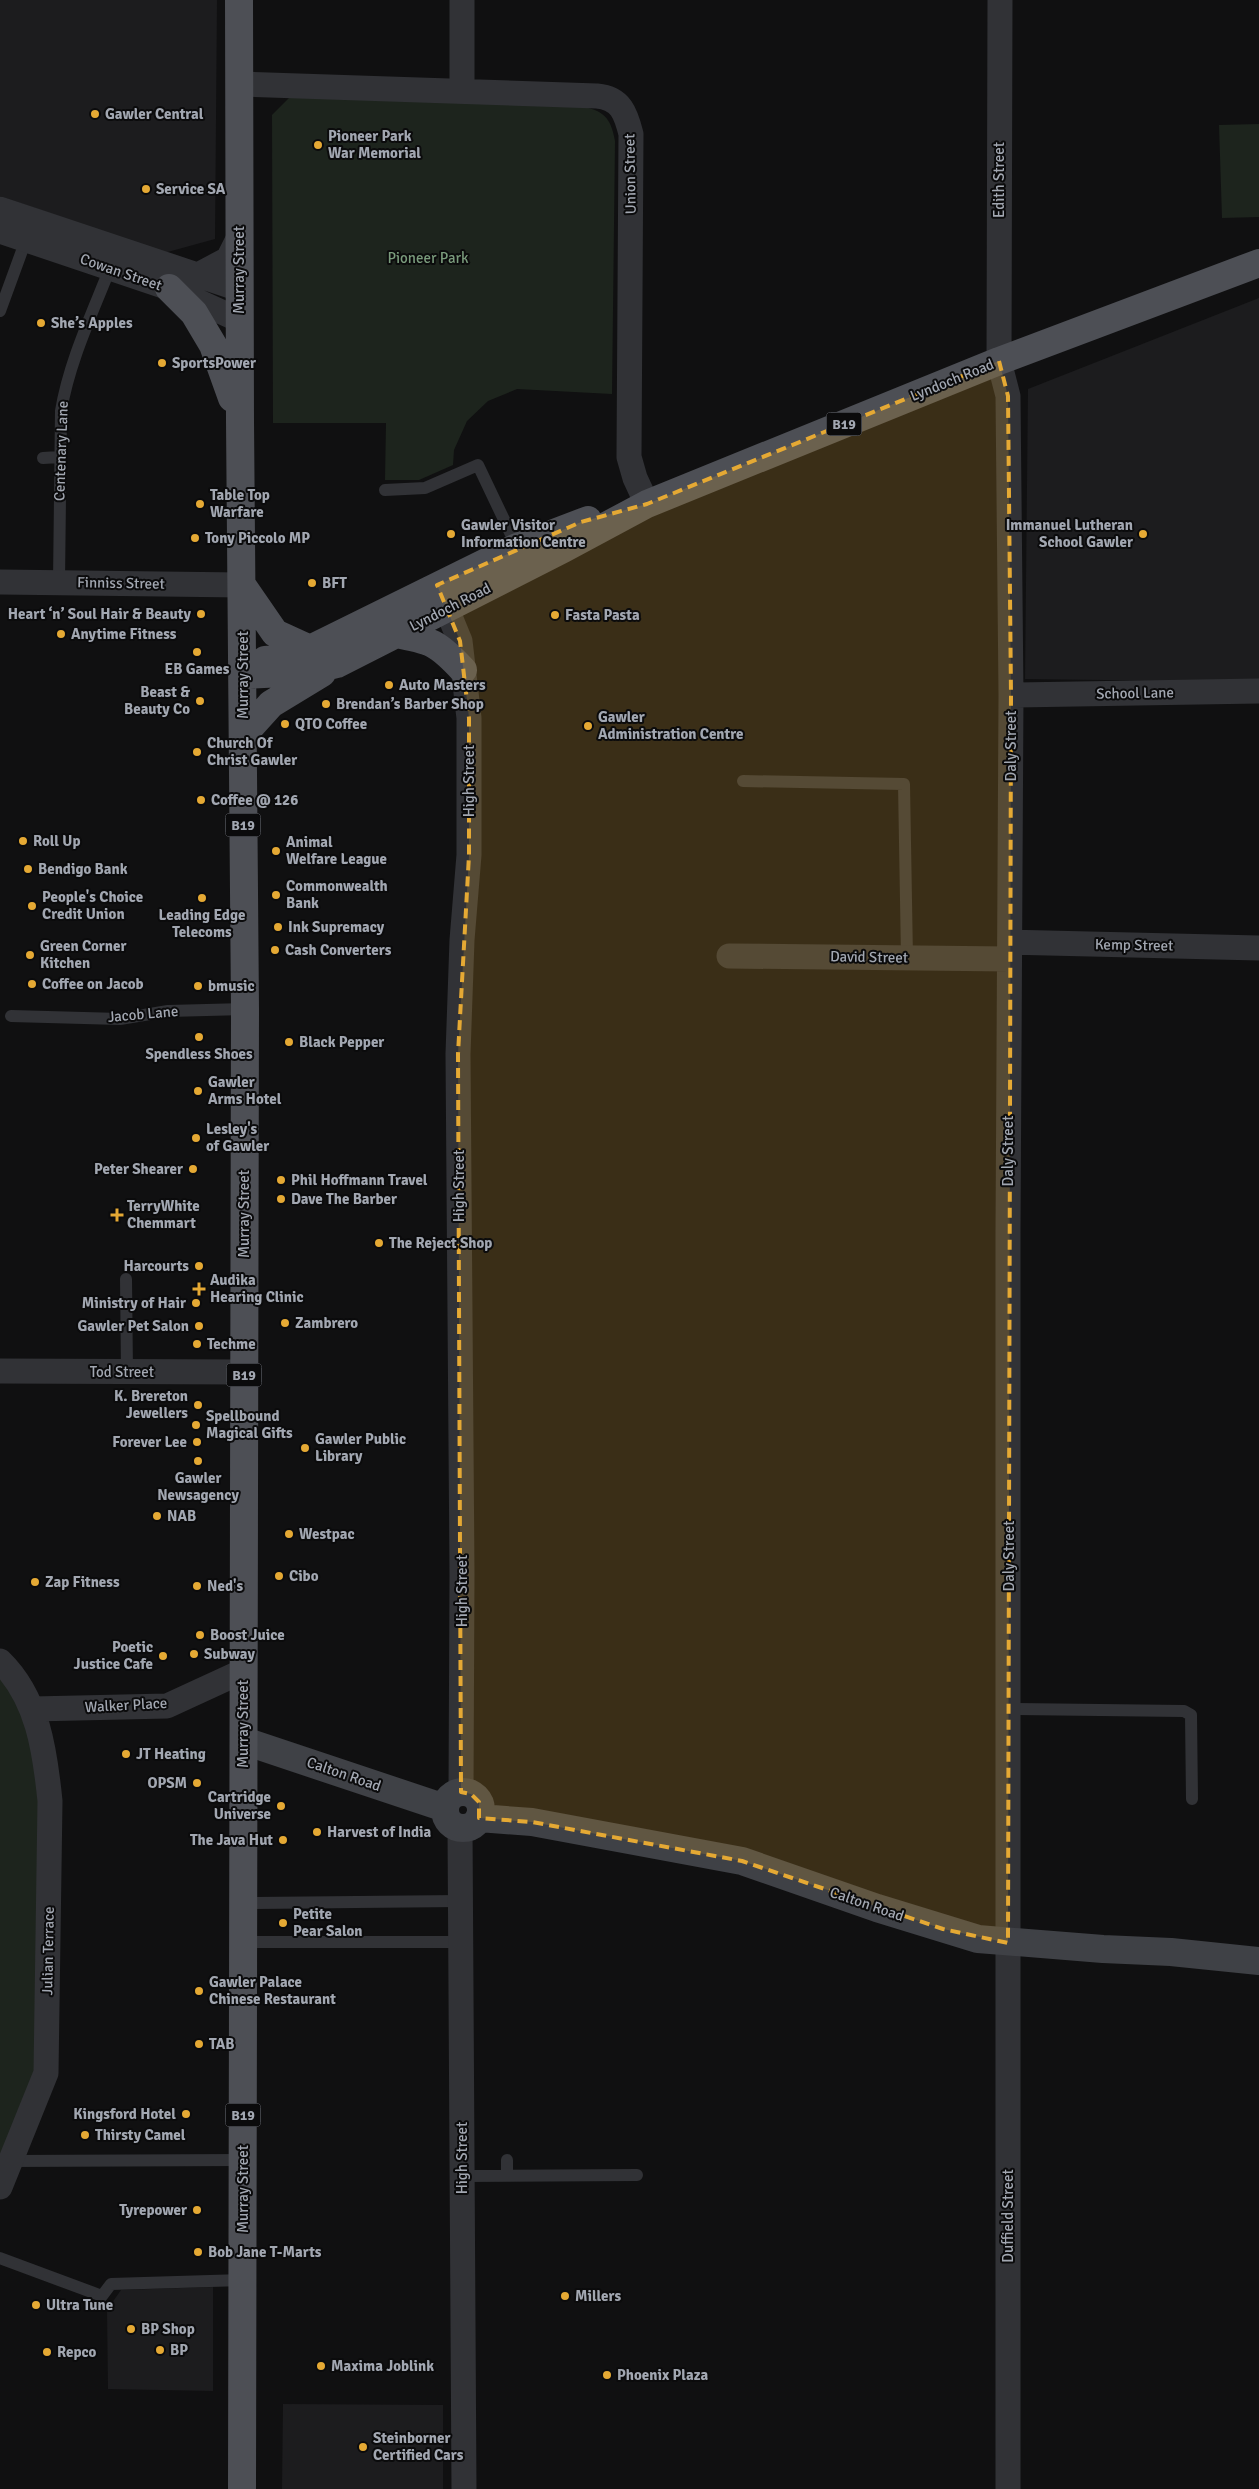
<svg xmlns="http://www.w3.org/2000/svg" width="1259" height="2489" font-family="Signika,sans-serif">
  <rect width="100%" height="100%" fill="#101011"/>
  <path fill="#1c1c1e" d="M0 0H217L215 239 164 253 0 196Z
    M1259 298V682L1025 679 1028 389Z
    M213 2287V2391L108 2389 107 2310 121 2290Z
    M283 2404 443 2405V2489H282Z"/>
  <path fill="#1d241d" d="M290 97 579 106C603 110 611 117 615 141L612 394 517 389 488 401 467 421 454 450 453 465 419 480H385L386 423H273L272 115Z
    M1259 124V217L1222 218 1219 125Z
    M0 1661 46 1759V2073L0 2187Z"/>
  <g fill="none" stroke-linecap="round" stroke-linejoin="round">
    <path stroke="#313236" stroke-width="12" d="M0 311 27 237
      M43 458 59 457
      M385 490 425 488 478 465 517 547
      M59 582 61 411C69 362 92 314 110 268
      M743 781 904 784 907 958
      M11 1016 120 1019 168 1011 245 1009
      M126 1279 127 1372
      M1009 1709 1184 1711 1191 1715 1192 1799
      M243 1903 460 1901
      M243 1942H460
      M507 2160V2175
      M10 2161 243 2160
      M462 2176 637 2175
      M0 2258 102 2296 111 2284 243 2280"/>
    <path stroke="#313236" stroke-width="25" d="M462 0V91
      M1000 0 999 361 1008 396 1011 695 1008 1233V2489
      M239 84 597 96C621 98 626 114 631 134L629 457 635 478 647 504
      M0 209 239 289
      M0 231 169 288 239 320
      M198 275 228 259 239 237
      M0 582 242 585
      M439 590 460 641 469 718V855L462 940 458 1054 462 1574 461 1792
      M1011 695 1259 691
      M1010 942 1259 948
      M729 956 1009 959
      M0 1371 244 1372
      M0 1661C38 1698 45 1751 50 1801L46 2073 0 2187
      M33 1709 167 1706 243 1671
      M460 1827 464 2489"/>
    <path stroke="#3f4146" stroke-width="28" d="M244 1741 445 1808
      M445 1810a18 18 0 1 1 36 0a18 18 0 1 1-36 0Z
      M479 1818 532 1822 742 1861 877 1908 978 1939 1103 1949 1171 1952 1259 1961"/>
    <path stroke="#4d4f55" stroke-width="28" d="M239 0 240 421 245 1009 242 2489
      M169 288 194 313 213 345 232 398
      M242 585 275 633 310 649
      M395 634C431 640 438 643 463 670
      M265 660 288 658 310 649 517 547 588 520
      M243 675 305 672 337 664 563 549 647 504 999 361 1259 263
      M243 735 271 704 322 673"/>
  </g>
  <path fill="#e5a934" fill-opacity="0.2" stroke="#e5a934" stroke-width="4" stroke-dasharray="10 6" stroke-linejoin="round" d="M999 361 1008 396 1011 695 1008 1943 943 1929 742 1861 532 1822 479 1818V1802L471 1794 461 1792 458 1054 469 855V718L460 641 437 585 581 522 647 504Z"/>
  <g fill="#e5a934" stroke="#0b0b0c" stroke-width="2">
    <circle cx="95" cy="114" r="5"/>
    <circle cx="318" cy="145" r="5"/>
    <circle cx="146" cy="189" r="5"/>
    <circle cx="41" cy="323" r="5"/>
    <circle cx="162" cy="363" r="5"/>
    <circle cx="200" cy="504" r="5"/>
    <circle cx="451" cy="534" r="5"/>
    <circle cx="1143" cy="534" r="5"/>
    <circle cx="195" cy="538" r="5"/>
    <circle cx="312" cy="583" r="5"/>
    <circle cx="201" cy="614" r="5"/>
    <circle cx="555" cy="615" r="5"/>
    <circle cx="61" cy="634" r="5"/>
    <circle cx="197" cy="652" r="5"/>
    <circle cx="389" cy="685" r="5"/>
    <circle cx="200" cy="701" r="5"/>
    <circle cx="326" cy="704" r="5"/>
    <circle cx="285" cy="724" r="5"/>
    <circle cx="588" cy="726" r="5"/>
    <circle cx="197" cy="752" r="5"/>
    <circle cx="201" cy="800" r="5"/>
    <circle cx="23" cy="841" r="5"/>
    <circle cx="276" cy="851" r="5"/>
    <circle cx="28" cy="869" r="5"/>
    <circle cx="276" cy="895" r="5"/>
    <circle cx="202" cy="898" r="5"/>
    <circle cx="32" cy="906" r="5"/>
    <circle cx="278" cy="927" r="5"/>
    <circle cx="275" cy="950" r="5"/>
    <circle cx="30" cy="955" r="5"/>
    <circle cx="32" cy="984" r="5"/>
    <circle cx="198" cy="986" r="5"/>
    <circle cx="199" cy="1037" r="5"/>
    <circle cx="289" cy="1042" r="5"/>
    <circle cx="198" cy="1091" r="5"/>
    <circle cx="196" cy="1138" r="5"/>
    <circle cx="193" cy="1169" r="5"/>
    <circle cx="281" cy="1180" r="5"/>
    <circle cx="281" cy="1199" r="5"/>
    <path d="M114.5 1207.5h5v5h5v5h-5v5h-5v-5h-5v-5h5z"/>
    <circle cx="379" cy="1243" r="5"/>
    <circle cx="199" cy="1266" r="5"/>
    <path d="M196.5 1281.5h5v5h5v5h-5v5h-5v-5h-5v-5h5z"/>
    <circle cx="196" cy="1303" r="5"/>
    <circle cx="285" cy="1323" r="5"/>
    <circle cx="199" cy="1326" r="5"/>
    <circle cx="197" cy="1344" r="5"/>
    <circle cx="198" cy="1405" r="5"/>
    <circle cx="196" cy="1425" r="5"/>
    <circle cx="197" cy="1442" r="5"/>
    <circle cx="305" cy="1448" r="5"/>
    <circle cx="198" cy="1461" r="5"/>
    <circle cx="157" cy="1516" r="5"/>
    <circle cx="289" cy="1534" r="5"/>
    <circle cx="279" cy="1576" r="5"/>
    <circle cx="35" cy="1582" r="5"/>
    <circle cx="197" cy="1586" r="5"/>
    <circle cx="200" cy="1635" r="5"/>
    <circle cx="194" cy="1654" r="5"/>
    <circle cx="163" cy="1656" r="5"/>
    <circle cx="126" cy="1754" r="5"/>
    <circle cx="197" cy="1783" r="5"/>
    <circle cx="281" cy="1806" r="5"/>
    <circle cx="317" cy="1832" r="5"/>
    <circle cx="283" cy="1840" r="5"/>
    <circle cx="283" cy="1923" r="5"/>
    <circle cx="199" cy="1991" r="5"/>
    <circle cx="199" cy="2044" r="5"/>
    <circle cx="186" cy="2114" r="5"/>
    <circle cx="85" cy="2135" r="5"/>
    <circle cx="197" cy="2210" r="5"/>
    <circle cx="198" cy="2252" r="5"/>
    <circle cx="565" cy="2296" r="5"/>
    <circle cx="36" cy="2305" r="5"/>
    <circle cx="131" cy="2329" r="5"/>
    <circle cx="160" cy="2350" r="5"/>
    <circle cx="47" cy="2352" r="5"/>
    <circle cx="321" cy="2366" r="5"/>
    <circle cx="607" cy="2375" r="5"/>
    <circle cx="363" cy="2447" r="5"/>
  </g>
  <g text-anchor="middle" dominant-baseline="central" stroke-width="4" stroke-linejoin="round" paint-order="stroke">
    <g fill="#0b0b0c" stroke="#757880" stroke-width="1">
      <rect x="826.5" y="412.5" width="35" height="23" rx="4"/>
      <rect x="225.5" y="813.5" width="35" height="23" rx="4"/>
      <rect x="226.5" y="1363.5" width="35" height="23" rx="4"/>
      <rect x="225.5" y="2103.5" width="35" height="23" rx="4"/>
    </g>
    <g font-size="14" font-weight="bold" fill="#a2a7b1">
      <text x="844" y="424">B19</text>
      <text x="243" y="825">B19</text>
      <text x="244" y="1375">B19</text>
      <text x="243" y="2115">B19</text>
    </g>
    <g font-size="15" font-weight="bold" fill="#a2a7b1" stroke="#0b0b0c" text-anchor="start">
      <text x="105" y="114">Gawler Central</text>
      <text x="328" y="136">Pioneer Park<tspan x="328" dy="17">War Memorial</tspan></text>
      <text x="156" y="189">Service SA</text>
      <text x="51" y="323">She’s Apples</text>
      <text x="172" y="363">SportsPower</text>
      <text x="210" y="495">Table Top<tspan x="210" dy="17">Warfare</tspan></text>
      <text x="461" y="525">Gawler Visitor<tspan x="461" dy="17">Information Centre</tspan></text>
      <text x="1133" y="525" text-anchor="end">Immanuel Lutheran<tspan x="1133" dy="17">School Gawler</tspan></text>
      <text x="205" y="538">Tony Piccolo MP</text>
      <text x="322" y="583">BFT</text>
      <text x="191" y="614" text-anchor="end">Heart ‘n’ Soul Hair &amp; Beauty</text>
      <text x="565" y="615">Fasta Pasta</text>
      <text x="71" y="634">Anytime Fitness</text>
      <text x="197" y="669" text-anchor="middle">EB Games</text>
      <text x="399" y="685">Auto Masters</text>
      <text x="190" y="692" text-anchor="end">Beast &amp;<tspan x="190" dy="17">Beauty Co</tspan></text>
      <text x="336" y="704">Brendan’s Barber Shop</text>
      <text x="598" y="717">Gawler<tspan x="598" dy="17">Administration Centre</tspan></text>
      <text x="295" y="724">QTO Coffee</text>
      <text x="207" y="743">Church Of<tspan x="207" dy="17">Christ Gawler</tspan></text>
      <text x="211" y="800">Coffee @ 126</text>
      <text x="33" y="841">Roll Up</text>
      <text x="286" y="842">Animal<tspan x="286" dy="17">Welfare League</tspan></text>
      <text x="38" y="869">Bendigo Bank</text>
      <text x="286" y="886">Commonwealth<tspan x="286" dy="17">Bank</tspan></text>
      <text x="42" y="897">People's Choice<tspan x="42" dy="17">Credit Union</tspan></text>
      <text x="202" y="915" text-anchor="middle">Leading Edge<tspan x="202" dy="17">Telecoms</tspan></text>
      <text x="288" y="927">Ink Supremacy</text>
      <text x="40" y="946">Green Corner<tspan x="40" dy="17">Kitchen</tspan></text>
      <text x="285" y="950">Cash Converters</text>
      <text x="42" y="984">Coffee on Jacob</text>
      <text x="208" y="986">bmusic</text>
      <text x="299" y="1042">Black Pepper</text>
      <text x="199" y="1054" text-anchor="middle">Spendless Shoes</text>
      <text x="208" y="1082">Gawler<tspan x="208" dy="17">Arms Hotel</tspan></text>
      <text x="206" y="1129">Lesley's<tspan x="206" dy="17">of Gawler</tspan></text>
      <text x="183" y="1169" text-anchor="end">Peter Shearer</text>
      <text x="291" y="1180">Phil Hoffmann Travel</text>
      <text x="291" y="1199">Dave The Barber</text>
      <text x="127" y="1206">TerryWhite<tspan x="127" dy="17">Chemmart</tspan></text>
      <text x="389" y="1243">The Reject Shop</text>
      <text x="189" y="1266" text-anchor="end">Harcourts</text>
      <text x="210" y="1280">Audika<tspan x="210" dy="17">Hearing Clinic</tspan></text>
      <text x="186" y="1303" text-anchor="end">Ministry of Hair</text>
      <text x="295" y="1323">Zambrero</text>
      <text x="189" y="1326" text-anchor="end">Gawler Pet Salon</text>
      <text x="207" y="1344">Techme</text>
      <text x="188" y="1396" text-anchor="end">K. Brereton<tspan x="188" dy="17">Jewellers</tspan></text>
      <text x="206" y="1416">Spellbound<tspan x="206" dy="17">Magical Gifts</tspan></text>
      <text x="315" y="1439">Gawler Public<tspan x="315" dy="17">Library</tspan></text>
      <text x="187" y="1442" text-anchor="end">Forever Lee</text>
      <text x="198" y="1478" text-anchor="middle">Gawler<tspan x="198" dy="17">Newsagency</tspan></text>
      <text x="167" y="1516">NAB</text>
      <text x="299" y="1534">Westpac</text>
      <text x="289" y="1576">Cibo</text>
      <text x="45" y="1582">Zap Fitness</text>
      <text x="207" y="1586">Ned's</text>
      <text x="210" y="1635">Boost Juice</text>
      <text x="153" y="1647" text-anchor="end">Poetic<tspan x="153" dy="17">Justice Cafe</tspan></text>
      <text x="204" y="1654">Subway</text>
      <text x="136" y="1754">JT Heating</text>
      <text x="187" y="1783" text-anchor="end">OPSM</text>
      <text x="271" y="1797" text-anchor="end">Cartridge<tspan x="271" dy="17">Universe</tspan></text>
      <text x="327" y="1832">Harvest of India</text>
      <text x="273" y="1840" text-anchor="end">The Java Hut</text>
      <text x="293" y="1914">Petite<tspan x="293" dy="17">Pear Salon</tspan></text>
      <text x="209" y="1982">Gawler Palace<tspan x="209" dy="17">Chinese Restaurant</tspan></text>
      <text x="209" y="2044">TAB</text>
      <text x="176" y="2114" text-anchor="end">Kingsford Hotel</text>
      <text x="95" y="2135">Thirsty Camel</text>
      <text x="187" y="2210" text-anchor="end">Tyrepower</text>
      <text x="208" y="2252">Bob Jane T-Marts</text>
      <text x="575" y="2296">Millers</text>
      <text x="46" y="2305">Ultra Tune</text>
      <text x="141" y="2329">BP Shop</text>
      <text x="170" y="2350">BP</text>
      <text x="57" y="2352">Repco</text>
      <text x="331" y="2366">Maxima Joblink</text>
      <text x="617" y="2375">Phoenix Plaza</text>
      <text x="373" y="2438">Steinborner<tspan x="373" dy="17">Certified Cars</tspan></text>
    </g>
    <g font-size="15" fill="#a2a7b1" stroke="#0b0b0c">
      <text transform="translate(630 174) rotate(-91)">Union Street</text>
      <text transform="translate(999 180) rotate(-90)">Edith Street</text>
      <text transform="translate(239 270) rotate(-90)">Murray Street</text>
      <text transform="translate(121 272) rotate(19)">Cowan Street</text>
      <text transform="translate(952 380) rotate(-22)">Lyndoch Road</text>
      <text transform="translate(61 451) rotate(-88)">Centenary Lane</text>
      <text transform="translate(121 583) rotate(1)">Finniss Street</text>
      <text transform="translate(450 607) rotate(-27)">Lyndoch Road</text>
      <text transform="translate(243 675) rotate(-90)">Murray Street</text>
      <text transform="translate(1135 693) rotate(-1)">School Lane</text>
      <text transform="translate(1011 746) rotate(-90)">Daly Street</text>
      <text transform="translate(469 781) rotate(-90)">High Street</text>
      <text transform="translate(1134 945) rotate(1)">Kemp Street</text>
      <text transform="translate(869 957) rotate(1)">David Street</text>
      <text transform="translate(143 1014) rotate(-5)">Jacob Lane</text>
      <text transform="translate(1008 1151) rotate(-90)">Daly Street</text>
      <text transform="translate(459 1186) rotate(-90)">High Street</text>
      <text transform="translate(244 1214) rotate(-90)">Murray Street</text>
      <text x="122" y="1372">Tod Street</text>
      <text transform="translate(1009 1556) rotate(-90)">Daly Street</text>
      <text transform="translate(462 1591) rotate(-90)">High Street</text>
      <text transform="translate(126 1705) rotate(-3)">Walker Place</text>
      <text transform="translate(243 1724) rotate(-90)">Murray Street</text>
      <text transform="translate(344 1774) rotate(19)">Calton Road</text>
      <text transform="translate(867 1904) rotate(19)">Calton Road</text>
      <text transform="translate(48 1951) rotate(-89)">Julian Terrace</text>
      <text transform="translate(462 2158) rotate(-90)">High Street</text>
      <text transform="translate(243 2189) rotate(-90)">Murray Street</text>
      <text transform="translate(1008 2216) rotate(-90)">Duffield Street</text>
    </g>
    <g font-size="15" fill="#7a9b7c" stroke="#0b0b0c">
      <text x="428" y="258">Pioneer Park</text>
    </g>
  </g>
</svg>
